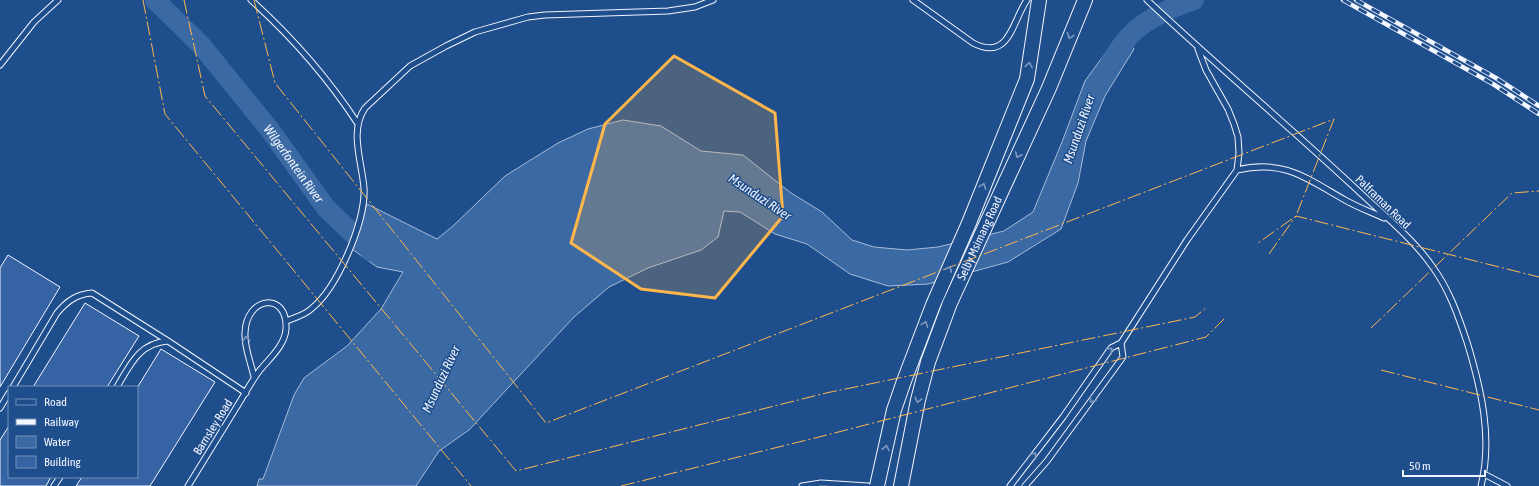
<svg xmlns="http://www.w3.org/2000/svg" width="1539" height="486" font-family="'Asap Condensed',sans-serif">
  <rect width="100%" height="100%" fill="#1f4e8c"/>
  <path fill="#3b69a3" stroke="#a8bbd7" d="M1120 33 1134 49 1105 96 1086 141 1078 183 1061 229 1008 262 928 284 888 286 850 274 807 244 775 234 740 212 724 211 718 237 701 250 648 268 609 287 574 317 469 430 439 451 416 486H257L259 479H263L294 395 304 378 347 346 381 309 403 272 377 267 352 249 367 204 437 239 453 226 505 176 558 143 588 129 623 120 661 126 701 151 743 155 791 193 822 212 852 240 874 247 907 250 938 247 1004 231 1033 212 1062 142 1085 81Z"/>
  <g fill="none" stroke-linecap="round" stroke-linejoin="round">
    <g stroke="#3b69a3" stroke-width="20">
      <path id="s1" d="M155 0 201 45 270 130 326 208 372 252"/>
      <path d="M1110 63C1115 55 1120 47 1126 40 1142 20 1170 8 1194 0"/>
    </g>
  </g>
  <path fill="#3563a3" stroke="#f2f6ff" d="M8 255 60 287 0 387V268Z
    M85 303 139 336 107 387H33Z
    M161 349 215 382 150 486H76L82 477H137V388Z
    M9 426V477H51L46 486H0V440Z"/>
  <g fill="none" stroke-linecap="round" stroke-linejoin="round">
    <defs>
      <path id="lane" d="M251 0C292 37 328 78 358 124
        M913 0 973 43C1010 62 1012 21 1027 0
        M1147 0C1214 63 1285 123 1353 186 1378 210 1412 237 1432 266 1449 289 1458 315 1467 342 1481 388 1493 438 1481 486
        M0 65 34 22 58 0
        M1237 170C1284 159 1306 178 1345 200 1357 207 1371 212 1384 218
        M286 321C294 318 305 315 311 309 337 289 366 221 364 188 362 162 349 131 365 108L410 66 446 46 475 32 528 17 545 15 668 11 695 7 713 0
        M13 387 57 313C67 301 77 294 92 293L168 341 246 393
        M117 387C130 365 139 343 168 341
        M0 408 9 393
        M1484 474 1507 486
        M54 486 60 477
        M188 486C204 460 220 434 236 408 244 395 251 382 260 370 270 358 285 345 286 329 288 291 246 296 245 333 244 347 251 363 254 377
        M802 486 821 483 868 486
        M1010 486 1063 417 1111 348 1121 343 1187 240 1237 170 1239 153 1238 137 1234 124 1228 109 1206 70 1198 49
        M1025 486 1047 461 1123 357 1121 343"/>
      <g id="secondary">
        <path d="M877 486 894 410 904 381 933 305 969 223 1027 79 1039 0"/>
        <path id="s2" d="M901 486 918 400 928 362 950 303 1049 88 1085 0"/>
      </g>
    </defs>
    <use href="#lane" stroke="#f2f6ff" stroke-width="7"/>
    <use href="#secondary" stroke="#f2f6ff" stroke-width="16"/>
    <use href="#lane" stroke="#1f4e8c" stroke-width="5"/>
    <use href="#secondary" stroke="#1f4e8c" stroke-width="14"/>
    <defs>
      <path id="rail" d="M1343 0 1493 84 1539 114
        M1356 0 1496 78 1539 106"/>
    </defs>
    <use href="#rail" stroke="#f2f6ff" stroke-width="4.5"/>
    <use href="#rail" stroke="#1f4e8c" stroke-width="3" stroke-dasharray="9" stroke-linecap="butt"/>
    <path stroke="#ffb74d" stroke-width="1" stroke-dasharray="14 3 2 3" stroke-linecap="butt" d="M143 0 165 114 471 486
      M184 0 205 96 516 471 826 393 1195 317 1207 307
      M254 0 275 83 546 423 1334 119 1296 216 1258 243
      M1269 254 1296 216 1539 277
      M1371 328 1512 193 1539 191
      M1381 370 1539 410
      M621 486 819 437 1206 337 1224 319"/>
  </g>
  <defs><path id="oneway-chevron" d="M-2-3.5L2.5 0L-2 3.5" fill="none" stroke-width="1.6" stroke-linecap="round" stroke-linejoin="round"/></defs>
  <g stroke="#7e9ac0">
    <use href="#oneway-chevron" transform="translate(1070 36) rotate(112)"/>
    <use href="#oneway-chevron" transform="translate(1029 65) rotate(-81)"/>
    <use href="#oneway-chevron" transform="translate(1018 155) rotate(115)"/>
    <use href="#oneway-chevron" transform="translate(983 186) rotate(-69)"/>
    <use href="#oneway-chevron" transform="translate(949 269) rotate(-66)"/>
    <use href="#oneway-chevron" transform="translate(925 324) rotate(-69)"/>
    <use href="#oneway-chevron" transform="translate(246 339) rotate(-98)"/>
    <use href="#oneway-chevron" transform="translate(1110 350) rotate(-45)"/>
    <use href="#oneway-chevron" transform="translate(918 400) rotate(103)"/>
    <use href="#oneway-chevron" transform="translate(1092 400) rotate(126)"/>
    <use href="#oneway-chevron" transform="translate(886 448) rotate(-79)"/>
    <use href="#oneway-chevron" transform="translate(1034 455) rotate(-53)"/>
  </g>
  <path fill="#ffb74d" fill-opacity="0.2" stroke="#ffb74d" stroke-width="3" stroke-linejoin="round" d="M674 56 775 113 783 216 715 298 641 289 571 243 605 124Z"/>
  <g text-anchor="middle" dominant-baseline="central" stroke-width="3" stroke-linejoin="round" paint-order="stroke">
    <g font-size="12" fill="#f2f6ff" stroke="#1f4e8c">
      <text transform="translate(1383 202) rotate(44)">Palframan Road</text>
      <text stroke="none"><textPath href="#s2" startOffset="261">Selby Msimang Road</textPath></text>
      <text transform="translate(213 427) rotate(-58)">Barnsley Road</text>
    </g>
    <g font-size="13" font-style="italic" fill="#f2f6ff" stroke="#1f4e8c">
      <text transform="translate(1079 129) rotate(-71)">Msunduzi River</text>
      <text stroke="none"><textPath href="#s1" startOffset="215">Wilgerfontein River</textPath></text>
      <text transform="translate(760 197) rotate(34)">Msunduzi River</text>
      <text transform="translate(441 379) rotate(-65)">Msunduzi River</text>
    </g>
  </g>
  <rect x="8" y="386" width="130" height="92" fill="#1f4e8c" stroke="#7391ba"/>
  <rect x="16" y="399" width="20" height="6" fill="#1f4e8c" stroke="#7391ba"/>
  <text x="44" y="406" font-size="12" fill="#f2f6ff">Road</text>
  <rect x="16" y="419" width="20" height="6" fill="#f2f6ff" stroke="#7391ba"/>
  <text x="44" y="426" font-size="12" fill="#f2f6ff">Railway</text>
  <rect x="16" y="436" width="20" height="12" fill="#3b69a3" stroke="#7391ba"/>
  <text x="44" y="446" font-size="12" fill="#f2f6ff">Water</text>
  <rect x="16" y="456" width="20" height="12" fill="#3563a3" stroke="#7391ba"/>
  <text x="44" y="466" font-size="12" fill="#f2f6ff">Building</text>
  <path d="M1403 470v6h82v-6" fill="none" stroke="#f2f6ff" stroke-width="2"/>
  <text x="1409" y="470" font-size="12" fill="#f2f6ff" stroke="#1f4e8c" stroke-width="3" paint-order="stroke">50 m</text>
</svg>
